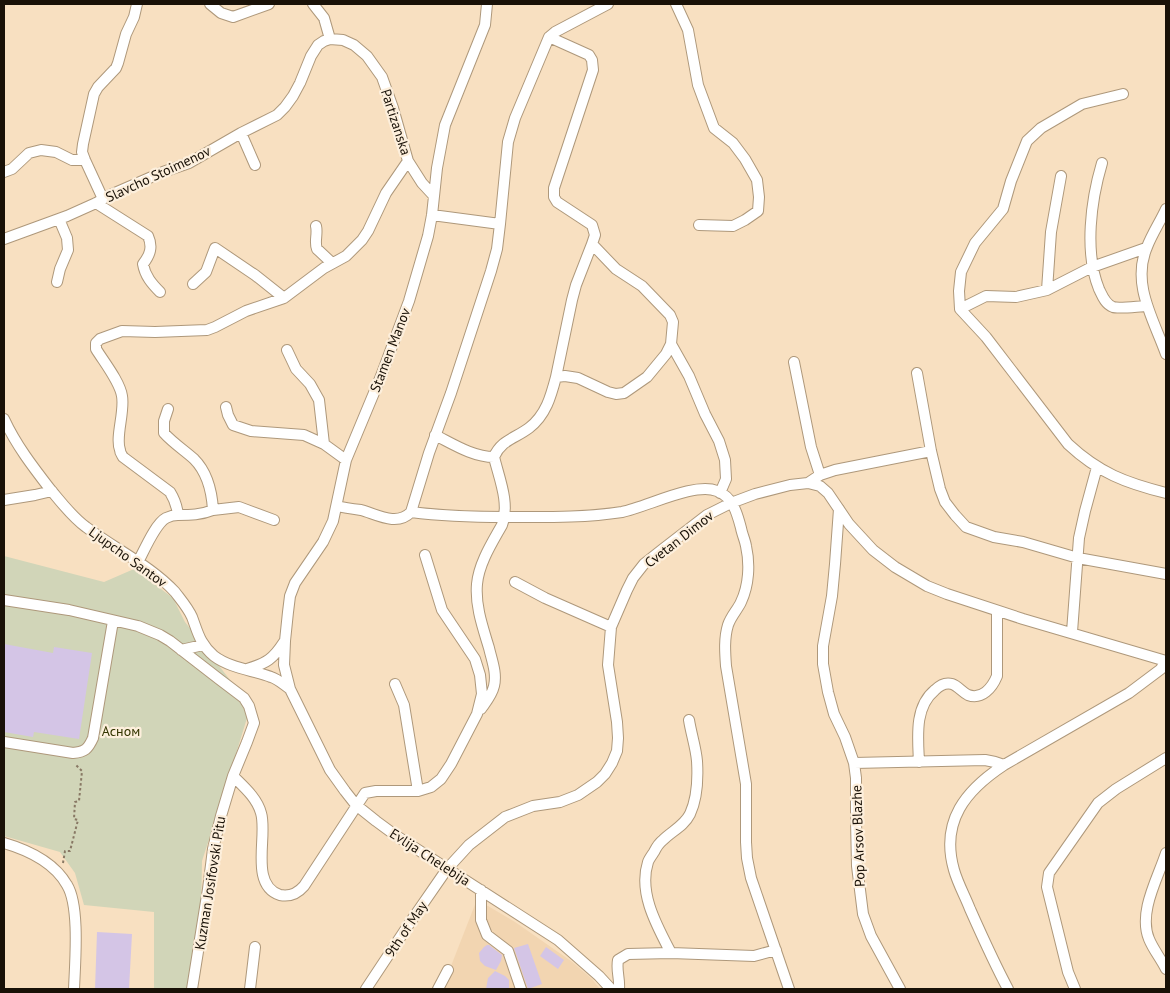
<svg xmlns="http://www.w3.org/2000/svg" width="1170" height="993" font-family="'PT Sans',sans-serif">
  <rect width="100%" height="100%" fill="#f8e0c1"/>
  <path fill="#f2d5b1" d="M476 902 488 906 515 922 571 961 592 979 600 989H442Z"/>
  <path fill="#d1d5b8" d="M4 556 104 582 134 569 173 598 185 622 244 698 248 715 217 815 202 861 201 914 187 989H154V912L84 905 75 873 60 852 4 836Z"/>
  <path fill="#d4c5e6" d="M4 644 53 653 54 647 92 653 79 739 34 732 33 737 4 732V702L5 693H4Z
    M97 932 132 934 129 989H95Z
    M528 944 542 984 528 989 514 948Z
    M487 945H489L502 955 501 961 496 970 485 966 480 961 479 953 484 947Z
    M546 947 564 960 558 969 540 956Z
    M495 971 505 976 509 980V989H486L488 978Z"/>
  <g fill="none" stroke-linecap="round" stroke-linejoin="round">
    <defs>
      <path id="minor" d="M210 4 221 13 233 17 269 4
        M313 4 324 18 330 39
        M487 4 485 25 445 125 437 168 432 215 428 236 409 301 381 376 346 460 333 521 323 542 295 583 290 596 288 612 285 641 284 665 290 689 330 770 345 791 356 805 376 821 395 835 558 940 599 976 611 989
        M676 4 688 30 698 85 714 128 733 143 745 159 757 180 759 197 758 211 745 220 733 226 699 225
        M241 133 255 165
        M1102 163C1091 200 1084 252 1099 289 1102 295 1105 304 1113 307 1119 309 1140 306 1147 306
        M4 172 12 169 29 153 41 150 56 152 72 160H85
        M1061 176 1051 232 1047 290 1092 267 1146 248
        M103 199 85 160 82 152 83 144 94 94 98 87 116 68 118 63 126 34 134 17 137 4
        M96 203 148 236C153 247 150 255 143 264 145 276 152 284 160 292
        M1166 209C1160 222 1152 234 1147 247 1131 284 1154 320 1166 354
        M432 215 500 224
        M316 226C318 234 314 242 317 249L332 263
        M4 239 67 216 96 203 110 195 163 172 189 163 241 133 277 115 285 107 293 96 300 83 311 56 318 45 324 41 330 39 343 40 354 45 367 56 382 77 393 108 408 161 422 183 434 196
        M57 282 60 269 68 250 67 238 59 219
        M193 284 206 272 215 248 255 275 284 298
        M1047 290 1016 297 986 296 960 309 959 291 961 272 975 243 1003 209 1011 181 1027 141 1041 128 1082 104 1123 94
        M960 309 986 337 1068 444C1099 473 1126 483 1166 493
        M671 344 689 376 705 414 719 441 725 460 726 479 720 493
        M287 350 296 369 310 384 319 400 324 444
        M794 362 811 447 820 475
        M917 373 931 451 940 489 945 502 955 515 966 527 994 537 1023 542 1078 558 1166 574
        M556 377 572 300 576 285 592 244
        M226 407 228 415 233 425 251 431 304 435 324 444 346 460
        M168 409 164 421V433C173 443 184 450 194 459 207 472 212 493 213 510 201 515 190 515 178 515
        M4 419C16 445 33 467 50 489 61 502 72 517 86 527 115 549 151 566 175 592 181 600 188 608 192 617 198 633 200 644 214 656 230 668 252 670 271 677 278 679 284 685 290 689
        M435 435C453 444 473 457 494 457 499 478 510 503 502 525 492 543 479 563 477 584 475 606 483 628 489 648 492 661 497 673 494 686 492 695 486 702 481 709
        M494 457C501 440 516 438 529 428 546 415 551 396 556 377L565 376 578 378 608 392 616 394 624 393 647 377 666 354 671 344 673 322 670 315 642 286 616 269 592 244 595 235 592 225 557 202 554 197V188L593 70 592 60 589 55 549 37
        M808 483 820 475 835 470 931 451
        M4 500 35 495 52 491
        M337 506C345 508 353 509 361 510 376 514 397 527 411 512L429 453 451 393 491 271 497 249 500 224 508 142 515 118 549 37 555 32 608 4
        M839 509 835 564 832 596 823 646V664L828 692 834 714 845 737 854 763 985 760 995 762 1004 765
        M213 510 239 507 274 520
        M411 512C442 516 473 517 505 517 544 517 583 518 622 512 647 507 694 482 717 491 733 497 737 513 741 528 742 534 745 540 746 546 750 564 749 585 741 602 738 609 731 616 728 625 724 638 725 652 726 666L746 784V842L747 858 751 878 789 989
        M138 562C144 551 155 524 166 518 170 516 174 515 178 515 177 506 175 500 170 492L123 457C122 455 120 453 120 450 115 437 125 412 122 396 120 382 104 362 96 349V343L100 339 122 331 155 332 207 330 215 327 246 311 284 298 324 268 346 256 362 240 368 231 386 193 408 161
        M515 582 545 598 611 627
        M4 600 69 610 138 626 160 635 170 641 219 679 244 698 249 706 254 723 247 742 233 776 221 816 213 849 208 889 192 989
        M1072 632 1079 538 1085 511 1097 467
        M181 650 203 645
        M247 669C267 663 273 659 284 642
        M395 684 404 705 418 791
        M4 742 73 753C85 752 88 749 93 738L113 621
        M919 762C918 738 914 707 935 690 940 685 945 682 952 684 958 686 962 692 968 695 982 700 992 688 997 676V611
        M854 763 856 778V820L857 866 863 914 871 936 900 989
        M233 776C244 787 257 798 261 813 268 835 249 885 280 895 290 897 298 893 304 886L365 793 376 791H418L431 787 441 779 451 764 477 714 482 694 480 675 475 659 442 610 425 555
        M4 843C28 850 54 862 67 885 80 906 75 963 74 989
        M1166 853C1158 878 1138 912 1149 939 1153 949 1161 959 1166 969
        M481 890V920L487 935 508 951 521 989
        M671 953C657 926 638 893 648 862 649 859 652 855 654 852 656 848 659 843 663 840 672 831 684 826 690 814 697 799 698 777 697 761 696 748 691 733 689 720
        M250 989 255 947
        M366 989 409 924 447 869 469 845 505 817 533 806 560 802 578 795 597 782 605 774 612 763 617 751 618 738 617 722 608 665 611 627 627 590 633 578 644 564 663 549 707 515 731 503 755 494 790 485 808 483 820 486 828 493 849 524 873 550 895 567 927 586 947 594 1023 619 1166 661
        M438 989 448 970
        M619 989C620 978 616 971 618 960L628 954 671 953 754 956 776 950
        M1008 989C994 963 982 936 970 909 965 896 958 884 954 870 940 821 966 790 1004 765L1129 693 1161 669 1165 661
        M1075 989 1068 972 1047 887 1049 873 1098 803 1116 789 1166 758"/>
    </defs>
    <use href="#minor" stroke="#ae987b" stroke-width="12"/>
    <path stroke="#887864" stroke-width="2" stroke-dasharray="2.5 2.5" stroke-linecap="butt" d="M63 863 65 851H70L78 820 74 819 75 802 79 801 82 771 75 764"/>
    <use href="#minor" stroke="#fff" stroke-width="10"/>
  </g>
  <g text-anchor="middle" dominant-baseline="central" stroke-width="4.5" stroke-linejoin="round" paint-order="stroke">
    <g font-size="14" fill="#191107" stroke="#fdefdc">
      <text transform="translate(396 122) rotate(72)">Partizanska</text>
      <text transform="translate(158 174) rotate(-25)">Slavcho Stoimenov</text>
      <text transform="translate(390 350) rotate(-69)">Stamen Manov</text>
      <text transform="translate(679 539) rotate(-38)">Cvetan Dimov</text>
      <text transform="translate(128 557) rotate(36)">Ljupcho Santov</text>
      <text transform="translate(858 836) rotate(-92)">Pop Arsov Blazhe</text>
      <text transform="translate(430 857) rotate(33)">Evlija Chelebija</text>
      <text transform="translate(210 883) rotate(-81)">Kuzman Josifovski Pitu</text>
      <text transform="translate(406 929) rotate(-56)">9th of May</text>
    </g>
    <g font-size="14" fill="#343600" stroke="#fdefdc">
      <text x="121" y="731">Асном</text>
    </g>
  </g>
  <rect width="1170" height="993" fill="none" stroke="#191107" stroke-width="10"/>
</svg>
